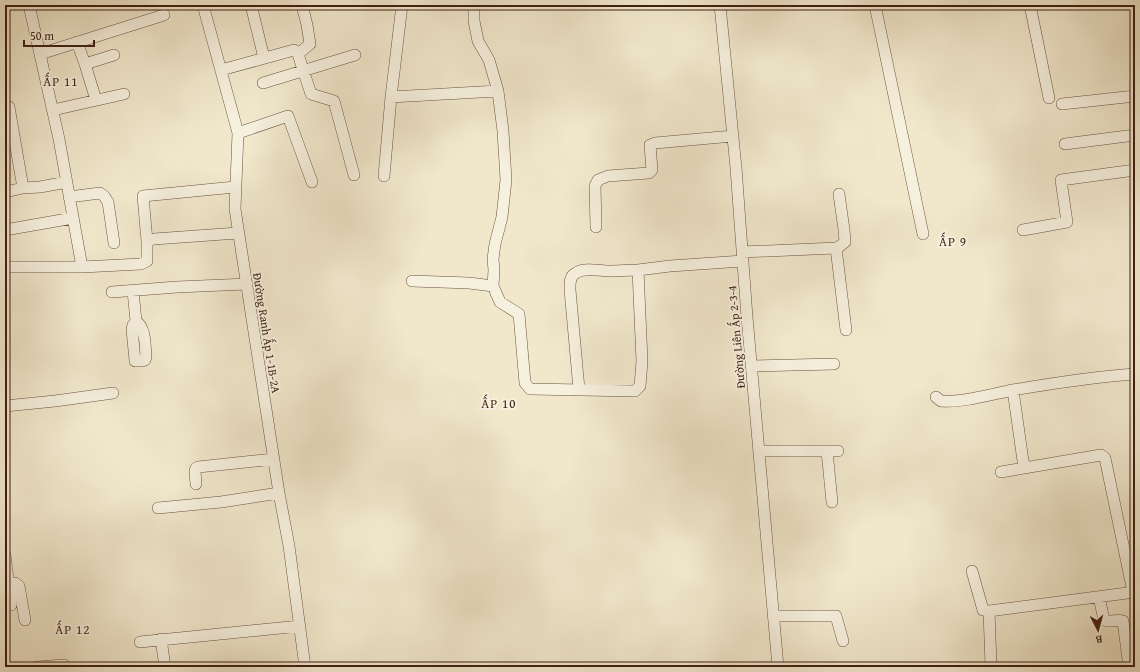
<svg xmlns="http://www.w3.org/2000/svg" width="1140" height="672" font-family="'Gentium Book Plus',serif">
  <rect width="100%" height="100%" fill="#f1e8cc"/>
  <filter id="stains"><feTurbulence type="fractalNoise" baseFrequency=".005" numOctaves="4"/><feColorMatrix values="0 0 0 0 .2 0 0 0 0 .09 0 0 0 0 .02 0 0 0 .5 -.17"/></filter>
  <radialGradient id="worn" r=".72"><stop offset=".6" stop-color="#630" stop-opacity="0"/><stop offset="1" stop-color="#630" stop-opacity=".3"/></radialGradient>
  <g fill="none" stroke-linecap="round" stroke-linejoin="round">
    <defs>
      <path id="minor" d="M29 5 59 139 82 267 141 264 147 261V241L154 239 238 233
        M203 5 238 133 235 209 279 493 289 546 305 667
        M251 5 264 58
        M720 5 736 168 747 317 778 667
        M875 5 923 234
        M1030 5 1049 98
        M77 42 85 64
        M40 54 164 15
        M298 54 310 44 307 25 302 5
        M221 70 294 50 298 54 311 94 334 101 354 175
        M263 83 355 55
        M498 91 503 131 506 180 502 217 495 244 493 259 494 270 493 286 500 302 519 314 525 383 530 389 635 391 640 386 642 361 638 270 670 266 743 261
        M391 97 498 91 489 60 478 41 474 21V5
        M96 100 85 64 114 55
        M1062 104 1135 96
        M9 107 23 188 40 187 67 182
        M53 110 124 94
        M238 133 288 116 312 182
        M1065 144 1135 135
        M384 176 391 97 402 5
        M5 192 23 188
        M69 197 100 193 104 196 108 202 114 243
        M596 227 595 186 598 180 608 176 649 173 652 170 650 145 655 143 733 136
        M5 230 73 218
        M1023 230 1067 222 1061 180 1135 170
        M147 241 143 196 235 187
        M836 248 840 246 845 242 844 230 839 194
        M742 252 836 248 846 330
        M5 267H82
        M412 281 469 283 493 286
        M133 291 136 321C146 328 145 346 146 357L145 360 142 361H135L132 329 133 325 136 321
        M112 292 177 287 247 284
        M751 366 834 364
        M579 389 570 290C570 284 569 276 576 273 584 267 600 271 610 271 619 271 629 270 638 270
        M1013 390 1024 468
        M936 397 941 401C962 403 992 394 1013 390 1054 383 1094 377 1135 374
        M5 406 55 401 113 393
        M759 451H838
        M827 451 832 502
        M1001 472 1101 455 1105 458 1133 592
        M196 484 195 471 196 468 198 467 274 459
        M158 508 221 502 279 493
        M5 555 11 605
        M972 571 983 610 989 611 1135 592
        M8 583H15L19 586 25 620
        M1099 597 1104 620C1110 623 1117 619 1123 621L1129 667
        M989 611 991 665
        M773 616H836L843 641
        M161 639 165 667
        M140 642 300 626
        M37 667 64 665"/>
    </defs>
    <use href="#minor" stroke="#6c5140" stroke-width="12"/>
    <use href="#minor" stroke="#f6f0de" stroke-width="11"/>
  </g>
  <g text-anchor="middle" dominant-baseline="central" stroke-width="4" stroke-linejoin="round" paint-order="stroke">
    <g font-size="12" fill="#401f11" stroke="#f6f0de">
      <text transform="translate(267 333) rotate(81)">Đường Ranh Ấp 1-1B-2A</text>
      <text transform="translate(736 337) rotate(-95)">Đường Liên Ấp 2-3-4</text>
    </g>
    <g font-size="13" letter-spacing="1" fill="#401f11" stroke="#f6f0de">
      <text x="61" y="81">ẤP 11</text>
      <text x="953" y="241">ẤP 9</text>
      <text x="499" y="403">ẤP 10</text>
      <text x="73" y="629">ẤP 12</text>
    </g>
  </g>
  <rect width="1140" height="672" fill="none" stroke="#f1e8cc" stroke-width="20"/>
  <rect x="6" y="6" width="1128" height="660" fill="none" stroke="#401f11" stroke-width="2"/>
  <rect x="10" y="10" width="1120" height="652" fill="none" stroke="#401f11"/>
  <g transform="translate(1098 630) rotate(174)" stroke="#f6f0de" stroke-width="3" paint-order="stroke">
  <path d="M0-3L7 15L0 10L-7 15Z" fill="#401f11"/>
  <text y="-6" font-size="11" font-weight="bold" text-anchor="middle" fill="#401f11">B</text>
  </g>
  <path d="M24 40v6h70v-6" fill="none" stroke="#401f11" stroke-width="2"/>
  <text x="30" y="40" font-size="12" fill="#401f11" stroke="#f6f0de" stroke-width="3" paint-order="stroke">50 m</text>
  <rect width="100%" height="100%" filter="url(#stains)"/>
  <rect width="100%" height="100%" fill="url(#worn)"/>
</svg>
